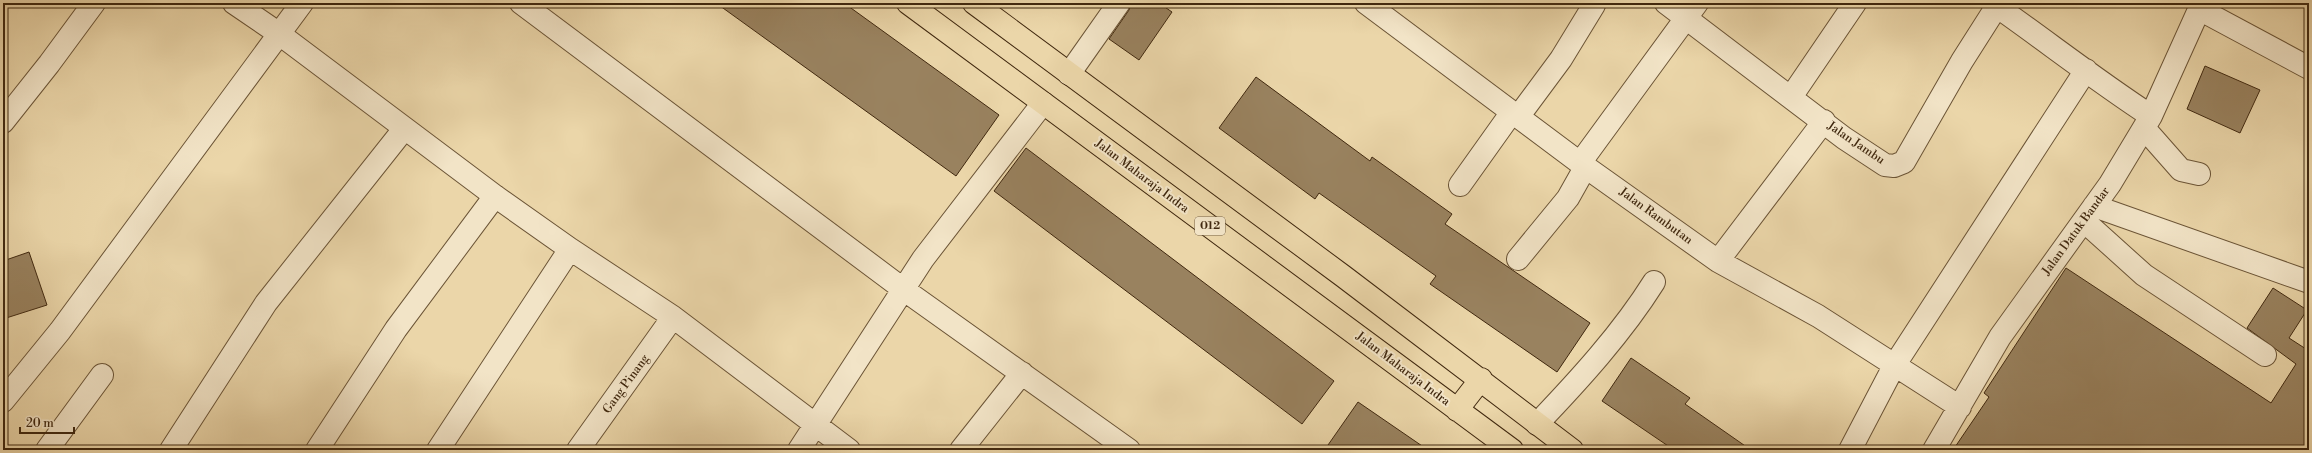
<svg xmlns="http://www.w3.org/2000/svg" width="2312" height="453" font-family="'Libre Bodoni',serif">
  <rect width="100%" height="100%" fill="#ebd6a9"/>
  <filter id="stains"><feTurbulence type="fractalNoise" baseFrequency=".005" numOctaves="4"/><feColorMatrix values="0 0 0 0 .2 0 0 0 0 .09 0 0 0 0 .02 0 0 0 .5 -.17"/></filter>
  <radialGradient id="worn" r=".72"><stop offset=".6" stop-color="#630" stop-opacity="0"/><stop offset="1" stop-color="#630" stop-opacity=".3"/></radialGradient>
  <path fill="#99825f" stroke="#40280f" d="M716 3H844L999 115 956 176Z
    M1131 3H1159L1172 12 1139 60 1109 39 1129 10Z
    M2205 66 2260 90 2240 133 2187 109Z
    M1256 77 1370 161 1372 157 1452 214 1445 224 1590 323 1557 372 1430 284 1436 276 1319 193 1315 199 1219 128Z
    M1026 148 1334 381 1302 424 994 191Z
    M29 252 47 305 3 319V261Z
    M2066 268 2271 403 2296 364 2247 328 2273 288 2307 310 2289 338 2306 349 2309 343V450H1953L1989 397 1984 393Z
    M1631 358 1690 398 1685 404 1751 450H1674L1602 401Z
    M1358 402 1428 450H1336L1328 445Z"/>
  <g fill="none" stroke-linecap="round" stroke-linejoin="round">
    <defs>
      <path id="minor" d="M234 3 278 33 495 196 570 249 673 317 849 450
        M521 3 903 289 1129 450
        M1366 3 1580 163 1718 261 1818 316 1960 407
        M1666 3 1844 138 1885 165 1894 166 1904 162 1962 61 1997 6
        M1992 3C2045 40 2097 81 2151 116
        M2199 9 2309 68
        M1069 74 1119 3
        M1791 97 1855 3
        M1518 117 1561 59 1594 5
        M3 122 49 64 94 3
        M2144 128 2181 170 2199 174
        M1580 163 1697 3
        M1460 185 1512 112
        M2094 206 2309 282
        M2084 221 2144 275 2265 355
        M1518 259 1568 198 1586 166
        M1718 261 1824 121
        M3 401 60 331 302 3
        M1537 424C1579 380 1622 333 1654 282
        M47 450 102 375
        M171 450 266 303 404 129
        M317 450 396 329 495 196
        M438 450 570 249
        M578 450 673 317
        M799 450 923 259 1043 103
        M961 450 1022 373
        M1850 450 1894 366 2086 70
        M1934 450 2000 337 2110 184 2151 116 2202 3"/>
      <path id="highway" d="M908 3 1512 450
        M974 3 1343 276 1572 450
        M1457 410 1481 379"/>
    </defs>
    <use href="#minor" stroke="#6b5436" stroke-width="24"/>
    <use href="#highway" stroke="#40280f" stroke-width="24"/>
    <use href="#minor" stroke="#f2e4c7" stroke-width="22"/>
    <use href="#highway" stroke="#ebd6a9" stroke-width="22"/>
  </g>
  <g text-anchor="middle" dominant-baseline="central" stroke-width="4" stroke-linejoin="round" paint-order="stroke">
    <rect fill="#f2e4c7" stroke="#756046" stroke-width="1" x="1195" y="217" width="30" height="18" rx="3"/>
    <g font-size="11" font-weight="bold" fill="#40280f">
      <text x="1210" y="226">012</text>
    </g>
    <g font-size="12" fill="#40280f" stroke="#f2e4c7">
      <text transform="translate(1856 143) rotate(34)">Jalan Jambu</text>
      <text transform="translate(1142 176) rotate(37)">Jalan Maharaja Indra</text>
      <text transform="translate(1656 216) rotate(36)">Jalan Rambutan</text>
      <text transform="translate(2076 231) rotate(-54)">Jalan Datuk Bandar</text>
      <text transform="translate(1403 369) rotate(37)">Jalan Maharaja Indra</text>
      <text transform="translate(626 384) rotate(-54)">Gang Pinang</text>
    </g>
  </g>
  <rect width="2312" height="453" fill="none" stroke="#ebd6a9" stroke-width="16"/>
  <rect x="4" y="4" width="2304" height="445" fill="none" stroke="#40280f" stroke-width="2"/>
  <rect x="8" y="8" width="2296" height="437" fill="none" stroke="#40280f"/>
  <path d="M20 427v6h54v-6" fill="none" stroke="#40280f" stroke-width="2"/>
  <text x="26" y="427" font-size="12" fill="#40280f" stroke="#f2e4c7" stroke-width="3" paint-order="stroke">20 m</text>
  <rect width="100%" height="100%" filter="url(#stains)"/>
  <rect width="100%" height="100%" fill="url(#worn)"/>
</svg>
